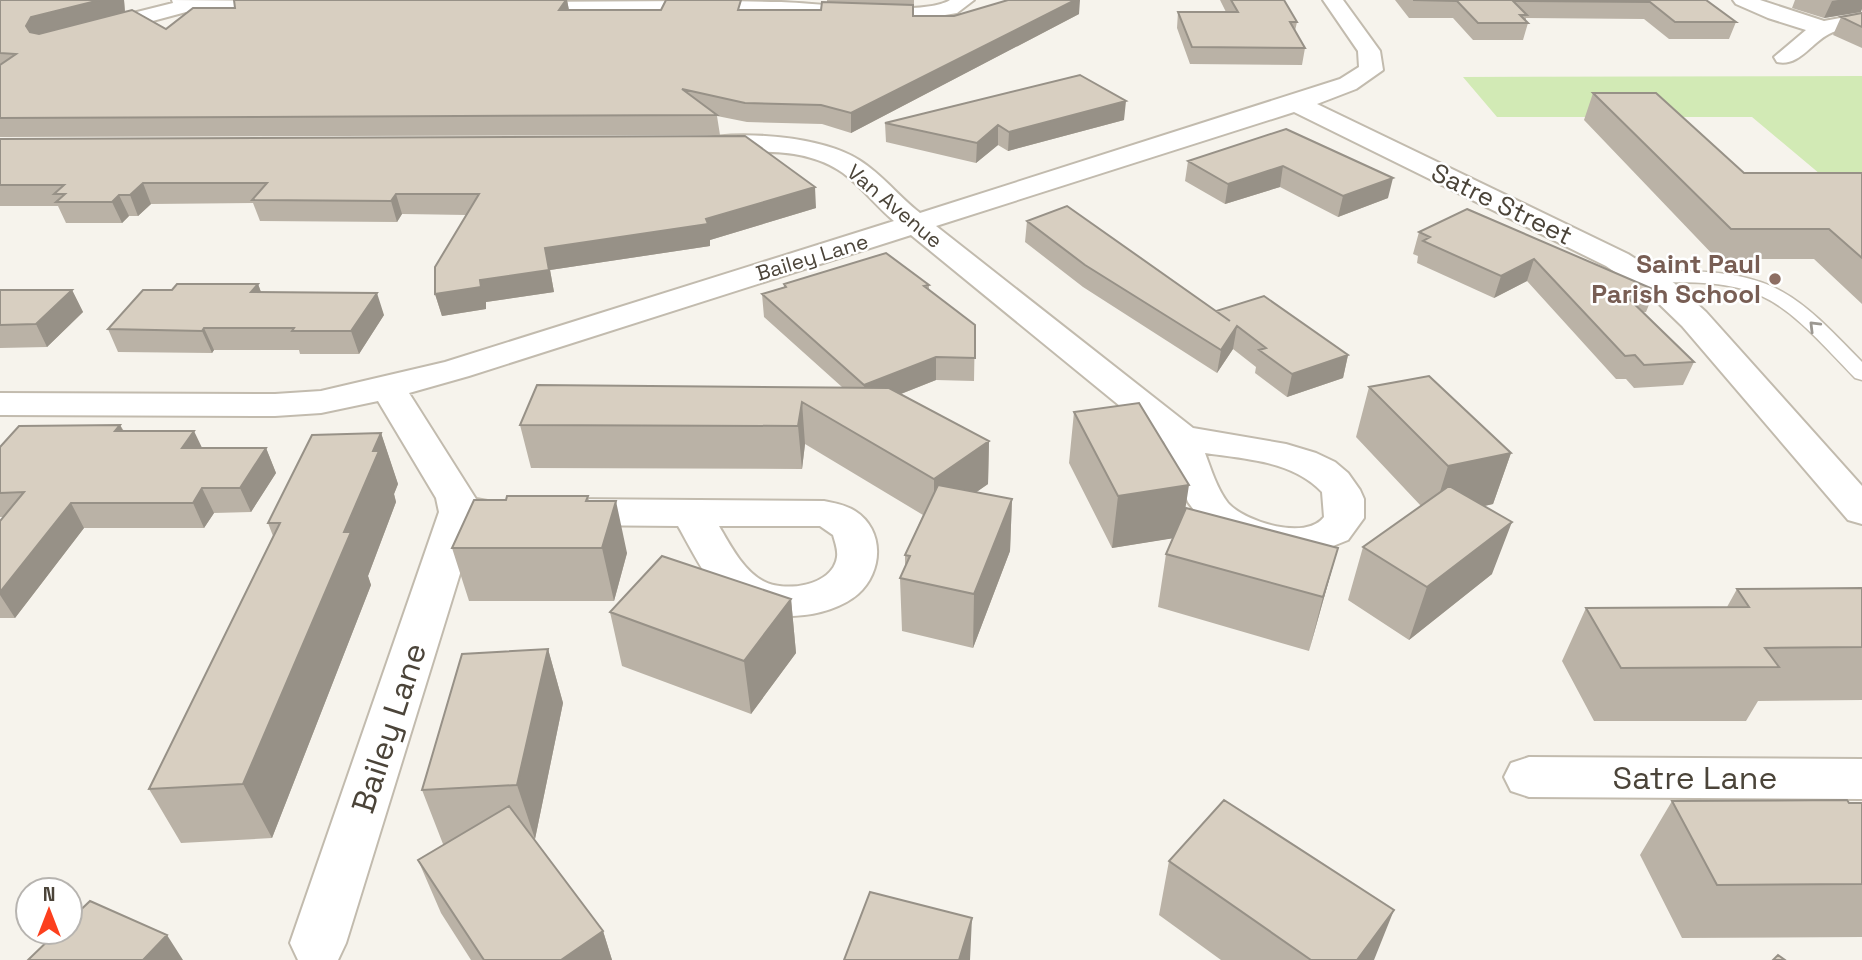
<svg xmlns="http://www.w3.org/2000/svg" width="1862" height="960" font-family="'Space Grotesk',sans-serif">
  <rect width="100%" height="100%" fill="#f6f3ec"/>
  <path fill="#d2eab5" d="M1862 76V200H1851L1752 117H1497L1463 77Z"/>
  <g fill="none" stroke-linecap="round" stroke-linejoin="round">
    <defs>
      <path id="service" d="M1680 271C1776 272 1798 296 1862 362V380L1855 378C1777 296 1764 278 1646 283L1637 278 1646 273Z"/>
      <path id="minor" d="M172 0 287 1 294 3 297 7 294 11 287 13 186 12 93 37 85 35 82 30 85 25 173 3Z
        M950 0H974L957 13 921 19H842L783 14H515L508 12 505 8 508 4 515 2C604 2 692 0 781 2 816 3 924 17 950 0Z
        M1323 0H1343L1380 51 1383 70 1356 89 1317 104 1628 254 1674 283 1706 312 1862 486V524L1848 520 1682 326 1652 297 1606 266 1294 112 936 226 1193 428 1286 444 1316 453 1335 462 1348 473 1360 490 1364 499V518L1348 540 1318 552 1276 553 1221 537 1207 528 1188 502 1164 442 911 235 469 376 409 393 476 499 499 503 505 512 499 521 475 525 346 943 338 960H298L290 943 439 512 436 498 378 401 321 413 275 416 0 415V393L275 394 321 391 445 362 894 221C876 206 862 187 843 173 804 145 751 152 706 154L697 152 693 146 697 140C740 130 821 136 859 160 882 174 899 197 920 213L1340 79 1359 67 1358 51ZM1205 453C1246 459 1293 461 1322 492L1324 517C1306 541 1245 522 1228 503 1217 489 1211 469 1205 453Z
        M1733 0H1760L1824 21 1862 14V26C1852 29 1838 29 1829 34 1811 43 1799 67 1777 62L1774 57 1806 30 1768 18 1736 4Z
        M566 499 824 501C834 503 846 505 855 511 885 530 883 572 858 594 828 620 763 624 730 601 707 584 692 550 678 526L566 525 552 521 546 512 552 503ZM719 526H820L833 535C835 542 838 550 837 557 833 586 785 593 763 581 743 570 730 545 719 526Z
        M1529 757 1862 759V799L1529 797 1511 791 1504 777 1511 763Z"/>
    </defs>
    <use href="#service" stroke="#c2bbae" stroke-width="3"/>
    <use href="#minor" stroke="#c2bbae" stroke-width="4"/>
    <use href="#service" fill="#fff" fill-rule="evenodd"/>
    <use href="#minor" fill="#fff" fill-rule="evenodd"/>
  </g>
  <path fill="#bab2a6" d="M0 0H124L125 12 166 29 235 8 234 0H567L569 10H742L913 16 1079 14 851 133 822 124 747 122 717 116 720 135 0 137Z
    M827 0H914V5L827 2Z
    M1220 0H1284L1297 22 1295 31 1305 48 1302 65 1190 64 1177 28 1178 12H1226Z
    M1395 0H1706L1736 22 1729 39H1669L1644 19 1526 18V21L1528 23 1523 40H1473L1453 18H1409Z
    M1795 0H1862L1861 12 1824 18 1792 8Z
    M1862 13V48L1833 35 1841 17Z
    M1593 93 1744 173H1862V304L1814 259H1717L1584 120Z
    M1124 120 1008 151 998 145 976 163 886 142 885 123Z
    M1286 129 1388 198 1338 217 1280 187 1225 204 1185 181 1188 161Z
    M0 139 816 208 710 240V246L550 270 554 292 486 302V309L442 316 435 294 467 215 402 214 397 222 260 221 253 203 151 204 138 216H129L122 223H66L58 206H0Z
    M1467 209 1655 290 1646 312H1643L1694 362 1683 385 1634 388 1626 379H1616L1527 281 1494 298 1417 263 1418 256 1413 254 1419 232Z
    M1027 221 1216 311 1348 355 1343 378 1287 397 1255 373 1256 367 1233 349 1217 373 1083 287 1025 242Z
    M258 284 261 292 384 315 359 354H300L299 350H214L212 353 118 352 108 329 172 290Z
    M784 284 929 285V290L975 325 974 381 936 380 901 394 989 441 988 484 976 492 1012 499 1010 551 973 648 902 631 900 578 905 568V555L923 515 805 444 802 469 531 468 520 425 842 387 764 317 762 294 784 287Z
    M0 290H72L83 312 47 347 0 348Z
    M1369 387 1511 453 1493 504 1484 506 1492 574 1409 640 1348 600 1363 547 1421 506 1356 437Z
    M1074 412 1185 511 1338 548 1309 651 1158 607 1166 554 1173 538 1112 548 1069 463Z
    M120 425 124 431 202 448H266L276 473 251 512 214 513 204 528H84L15 618H0V521L4 517H0V447Z
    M381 433 398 484 394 494 396 502 368 576 371 585 272 838 181 843 149 789 273 536 268 523Z
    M588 496 589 501 627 553 614 601H469L452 548 506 500Z
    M1862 588V700L1758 701 1746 721H1594L1562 661 1586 608 1727 607 1737 589Z
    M791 599 796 653 751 714 622 666 610 612Z
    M548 649 563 703 535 839H534L603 931 612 960H471L441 913 418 860 445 844H443L422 790Z
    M1672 801 1862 803V937L1682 938 1640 855Z
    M1169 861 1374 960H1221L1159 915Z"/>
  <path fill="#979187" d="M100 0H124L125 13 34 43 26 26 31 17Z
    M566 0H567L570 16 559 10Z
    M1075 0H1080L1079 14 851 133V113Z
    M1838 0H1862V9L1861 12 1824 18 1832 1Z
    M1126 101 1124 120 1008 151 1009 132Z
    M998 125V145L976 163 977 143Z
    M1283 166 1280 187 1225 204 1228 184Z
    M1393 178 1388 198 1338 217 1343 196Z
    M143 183 151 204 138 216 130 195Z
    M815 187 816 208 710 240V246L550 270 554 292 486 302V309L442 316 435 294 480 280 545 248 706 219Z
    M396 194 402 214 397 222 391 201Z
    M119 195 129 216 122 223 112 202Z
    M1534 259 1527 281 1494 298 1501 276Z
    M258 284 266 306 251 292Z
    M72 290 83 312 47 347 36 324Z
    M377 293 384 315 359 354 351 331Z
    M1237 326 1233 349 1217 373 1221 350Z
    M204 328 214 350 212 353 202 331Z
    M1348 355 1343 378 1287 397 1292 374Z
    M936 357V380L865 408 864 385Z
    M802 402 805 444 802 469 798 426Z
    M120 425 132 449 115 431Z
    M194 431 205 454 182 448Z
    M381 433 398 484 394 494 396 502 368 576 371 585 272 838 243 784 344 532 373 451Z
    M989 441 988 484 934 522V479Z
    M266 448 276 473 251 512 240 488Z
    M1511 453 1493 504 1432 518 1448 466Z
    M1189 485 1181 537 1112 548 1118 496Z
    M202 488 214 513 204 528 193 503Z
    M1012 499 1010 551 973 648 974 594Z
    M616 501 627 553 614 601 602 548Z
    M71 503 84 528 15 618 0 595V592Z
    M1512 522 1492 574 1409 640 1427 587Z
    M1338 548 1323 601 1309 651 1323 597Z
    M791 599 796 653 751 714 744 661Z
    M548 649 563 703 535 839 517 785Z
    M1394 910 1374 960H1357Z
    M972 918 970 960H959Z
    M603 931 612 960H561Z
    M167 935 183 960H143Z"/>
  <path fill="#d8cfc1" stroke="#979187" stroke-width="2" d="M0 0H100L31 17 26 26 30 32 39 34 132 10 166 29 193 8H235L234 0H566L559 10H661L666 0H741L738 10H821L822 2 913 5V16H954L1008 0H1075L851 113 821 105 745 103 682 89 717 115 0 118V65L16 54 0 53Z
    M1231 0H1284L1297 22H1290L1305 48 1192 47 1178 12H1238Z
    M1413 0H1706L1736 22H1675L1650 2 1513 1 1527 15H1520L1528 23H1478L1457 1Z
    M1862 13V27L1841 17Z
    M1080 75 1126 101 1009 132 998 125 977 143 885 123Z
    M1593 93H1656L1744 173H1862V258L1829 229H1731Z
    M1286 129 1393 178 1343 196 1283 166 1228 184 1188 161Z
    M745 136 815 187 706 219 708 224 545 248 549 270 480 280 481 287 435 294V267L479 194H396L391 201 252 200 267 183H143L130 195H119L112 202H56L65 194H54L64 185H0V139Z
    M1067 206 1230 321 1216 311 1264 296 1348 355 1292 374 1259 350 1266 348 1237 326 1221 350 1085 265 1027 221Z
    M1467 209 1655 290 1623 293 1694 362 1644 365 1635 355 1625 356 1534 259 1501 276 1423 241 1430 237 1419 232Z
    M886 253 929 285 924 286 975 325V358L936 357 864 385 762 294 786 287 784 284Z
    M177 284H258L251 292 377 293 351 331H292L294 328H204L202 331 108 329 143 290H172Z
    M0 290H72L36 324 0 325Z
    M1429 376 1511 453 1448 466 1369 387Z
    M537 385 889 388 989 441 934 479 802 402 798 426 520 425Z
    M1139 403 1189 485 1118 496 1074 412Z
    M120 425 115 431H194L182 448H266L240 488H202L193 503H71L0 592V521L24 492 0 493V447L19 426Z
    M381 433 373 451H379L344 532H351L243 784 149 789 280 523H268L312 435Z
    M938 485 1012 499 974 594 900 578 910 556 905 555Z
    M1449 486 1512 522 1427 587 1363 547Z
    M507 496H588L586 501H616L602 548H452L474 500H506Z
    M1186 508 1338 548 1323 597 1166 554Z
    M662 556 791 599 744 661 610 612Z
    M1862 588V647L1765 648 1779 667 1621 668 1586 608 1749 607 1737 589Z
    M548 649 517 785 422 790 462 654Z
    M1224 800 1394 910 1357 960H1311L1169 861Z
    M1847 800 1849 803H1862V884L1717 885 1672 801Z
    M509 806 603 931 561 960H484L418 860Z
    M870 892 972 918 959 960H844Z
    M90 901 167 935 143 960H28L57 932H70V920Z
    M1778 955 1785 960H1773Z"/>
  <defs><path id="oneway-chevron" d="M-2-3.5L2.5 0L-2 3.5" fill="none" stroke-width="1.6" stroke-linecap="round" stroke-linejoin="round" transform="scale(1.75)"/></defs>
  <use stroke="#9c9892" href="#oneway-chevron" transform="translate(1814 326) rotate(-135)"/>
  <circle fill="#8d6e63" stroke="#fff" stroke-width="2.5" cx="1775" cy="279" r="7"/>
  <g text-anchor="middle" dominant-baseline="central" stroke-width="5" stroke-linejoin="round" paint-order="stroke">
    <g font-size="21" fill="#4b4439" stroke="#fff">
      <text transform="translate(895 206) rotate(40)">Van Avenue</text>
      <text transform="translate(812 257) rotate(-17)">Bailey Lane</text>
    </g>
    <g font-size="26" fill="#4b4439" stroke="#fff">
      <text transform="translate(1502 204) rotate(26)">Satre Street</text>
    </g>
    <g font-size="26" font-weight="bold" fill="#785e54" stroke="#fff" text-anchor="end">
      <text x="1761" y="264">Saint Paul<tspan x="1761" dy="30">Parish School</tspan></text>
    </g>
    <g font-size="32" fill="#4b4439" stroke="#fff">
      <text transform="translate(389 728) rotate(-72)">Bailey Lane</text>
      <text x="1695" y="778">Satre Lane</text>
    </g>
  </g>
  <g transform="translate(49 911)"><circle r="33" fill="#ffffff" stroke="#b7b4b0" stroke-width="2"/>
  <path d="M0-5L12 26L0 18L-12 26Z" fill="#fc3f1d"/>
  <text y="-10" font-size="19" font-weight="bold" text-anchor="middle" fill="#4b4439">N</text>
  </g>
</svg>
